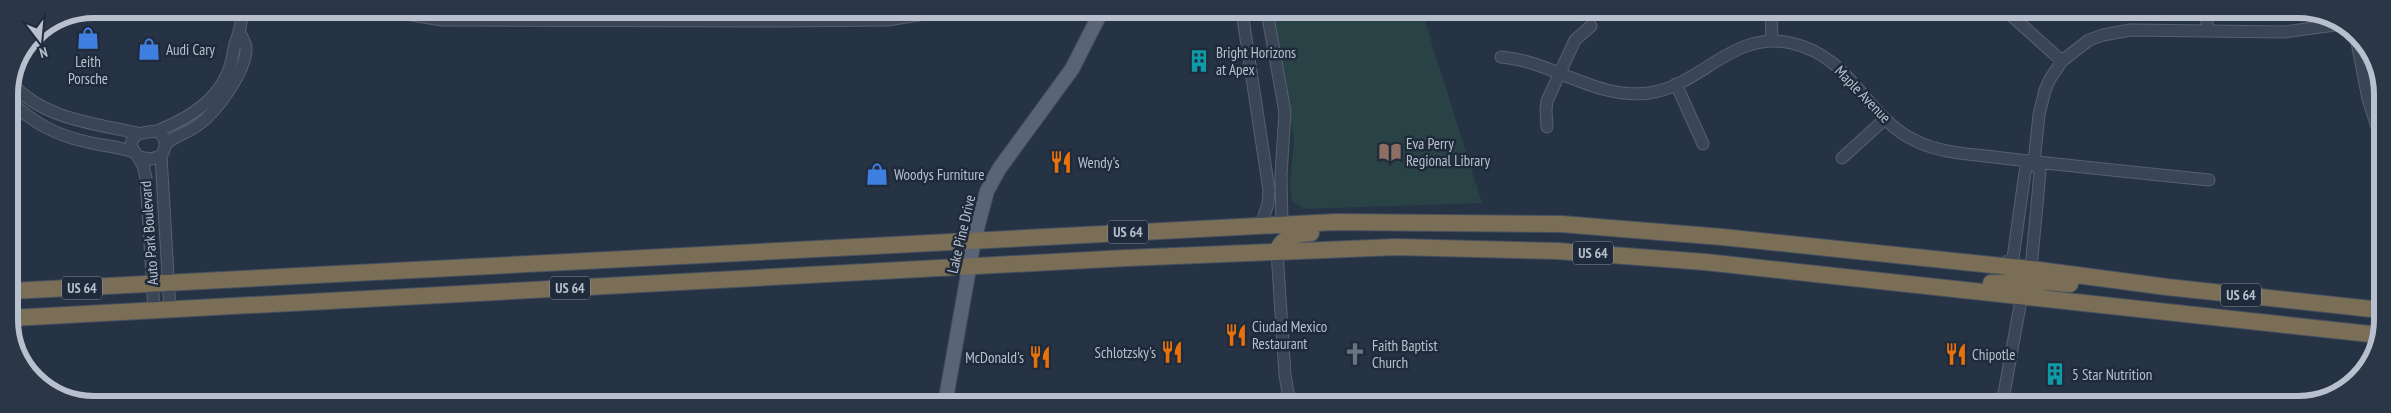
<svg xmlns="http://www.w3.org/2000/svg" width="2391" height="413" font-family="'PT Sans Narrow',sans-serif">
  <rect width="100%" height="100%" fill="#263345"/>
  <path fill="#284246" d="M1271 12H1422L1482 203 1303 209 1292 201 1290 186 1294 139Z"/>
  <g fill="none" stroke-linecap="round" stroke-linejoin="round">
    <defs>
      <path id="minor" d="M2005 10 2062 61
        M2207 10V31
        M1771 11 1772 40
        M1242 12 1269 190 1268 204 1262 222 1253 226
        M1267 12 1285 112 1281 175 1282 225
        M406 14 442 20 778 21 887 20 931 13
        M2355 32 2368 99 2381 139
        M1501 57C1553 61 1595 100 1649 93 1701 86 1732 30 1791 43 1854 57 1864 117 1916 141 1942 154 1974 154 2002 158 2071 166 2140 173 2209 180
        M11 83C44 119 91 123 137 133
        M1676 84 1703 144
        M9 100C32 122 55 135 87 142 102 146 118 146 133 152
        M1547 127 1546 110 1547 101 1575 40 1591 26
        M157 131C190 118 221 99 231 63 233 57 233 51 235 44 239 34 241 26 242 15
        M157 131C167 137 167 147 161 156L151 159 138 157 131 146C132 131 145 133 157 131Z
        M165 145C175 135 188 133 198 125 217 112 247 70 246 47 245 43 242 37 240 33
        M161 156 170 309
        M138 157 143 165 146 178 154 310
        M1842 158 1885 119
        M1277 251 1285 375 1290 404
        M2001 265 2013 258 2025 172 2027 167 2034 162
        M2031 269 2040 172 2034 162 2039 115 2045 90 2050 79 2062 61 2089 40 2103 35 2130 30 2284 32 2342 24
        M2002 404 2022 295"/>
      <path id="major" d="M945 404 974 240 987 191 999 169 1072 69 1101 12"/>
      <path id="highway" d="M1277 251C1283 236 1297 234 1311 233
        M1991 283C2009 284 2018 281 2031 269
        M11 291 1277 225 1336 222 1561 224 1722 237 2031 269 2167 287 2381 310
        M2022 295 2029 284 2046 282 2070 284
        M11 318 1126 258 1396 247 1558 251 1705 262 2379 335"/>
    </defs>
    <use href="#minor" stroke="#56606f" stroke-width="13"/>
    <use href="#major" stroke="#444e5e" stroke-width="16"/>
    <use href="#highway" stroke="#45505f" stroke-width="18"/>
    <use href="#minor" stroke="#3a4555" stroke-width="11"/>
    <use href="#major" stroke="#596475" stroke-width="14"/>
    <use href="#highway" stroke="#7b6e57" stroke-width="16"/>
  </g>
  <defs>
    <symbol id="shop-bare" viewBox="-9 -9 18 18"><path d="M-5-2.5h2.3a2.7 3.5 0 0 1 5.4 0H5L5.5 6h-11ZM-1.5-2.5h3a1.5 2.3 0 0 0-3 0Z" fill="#3f7fe0" stroke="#1f2a3a" stroke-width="2.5" paint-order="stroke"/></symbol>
    <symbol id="building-bare" viewBox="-9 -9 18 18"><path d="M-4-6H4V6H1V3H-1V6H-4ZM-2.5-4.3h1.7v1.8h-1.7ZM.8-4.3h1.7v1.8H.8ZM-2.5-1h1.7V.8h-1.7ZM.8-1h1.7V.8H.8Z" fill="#0f9aa8" stroke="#1f2a3a" stroke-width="2.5" paint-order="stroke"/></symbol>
    <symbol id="library-bare" viewBox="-9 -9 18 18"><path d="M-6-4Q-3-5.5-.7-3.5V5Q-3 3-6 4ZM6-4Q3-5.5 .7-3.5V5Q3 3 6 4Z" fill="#8d6e63" stroke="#1f2a3a" stroke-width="2.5" paint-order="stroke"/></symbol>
    <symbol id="restaurant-bare" viewBox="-9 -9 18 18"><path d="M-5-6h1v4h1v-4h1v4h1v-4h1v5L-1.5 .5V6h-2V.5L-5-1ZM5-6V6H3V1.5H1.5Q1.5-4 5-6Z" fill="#e8710a" stroke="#1f2a3a" stroke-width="2.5" paint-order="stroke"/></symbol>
    <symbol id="church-bare" viewBox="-9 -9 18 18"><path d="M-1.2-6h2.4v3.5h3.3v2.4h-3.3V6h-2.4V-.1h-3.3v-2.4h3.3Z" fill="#6b7280" stroke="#1f2a3a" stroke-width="2.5" paint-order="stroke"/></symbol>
  </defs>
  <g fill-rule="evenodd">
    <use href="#shop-bare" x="72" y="22" width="32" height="32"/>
    <use href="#shop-bare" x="133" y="33" width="32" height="32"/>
    <use href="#building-bare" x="1183" y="45" width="32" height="32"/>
    <use href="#library-bare" x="1374" y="136" width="32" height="32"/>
    <use href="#restaurant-bare" x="1045" y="146" width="32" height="32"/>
    <use href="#shop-bare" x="861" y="158" width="32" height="32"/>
    <use href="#restaurant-bare" x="1220" y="319" width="32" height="32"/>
    <use href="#restaurant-bare" x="1156" y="336" width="32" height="32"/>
    <use href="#church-bare" x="1339" y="338" width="32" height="32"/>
    <use href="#restaurant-bare" x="1940" y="338" width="32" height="32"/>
    <use href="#restaurant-bare" x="1024" y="341" width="32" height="32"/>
    <use href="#building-bare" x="2039" y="358" width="32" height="32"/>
  </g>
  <g text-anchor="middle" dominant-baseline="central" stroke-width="5" stroke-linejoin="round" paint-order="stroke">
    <g fill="#1f2a3a" stroke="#8a93a2" stroke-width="1">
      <rect x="1108" y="220.5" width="40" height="23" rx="4"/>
      <rect x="1573" y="241.5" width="40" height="23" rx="4"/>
      <rect x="62" y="276.5" width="40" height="23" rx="4"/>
      <rect x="550" y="276.5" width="40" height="23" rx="4"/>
      <rect x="2221" y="283.5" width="40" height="23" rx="4"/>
    </g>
    <g font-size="14" font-weight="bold" fill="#b8c0ce">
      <text x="1128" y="232">US 64</text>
      <text x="1593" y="253">US 64</text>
      <text x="82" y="288">US 64</text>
      <text x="570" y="288">US 64</text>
      <text x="2241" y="295">US 64</text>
    </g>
    <g font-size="15" fill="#b8c0ce" stroke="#1f2a3a" text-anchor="start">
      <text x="166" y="49">Audi Cary</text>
      <text x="1216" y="52">Bright Horizons<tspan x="1216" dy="17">at Apex</tspan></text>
      <text x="88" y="61" text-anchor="middle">Leith<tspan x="88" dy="17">Porsche</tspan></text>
      <text x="1406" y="143">Eva Perry<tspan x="1406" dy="17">Regional Library</tspan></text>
      <text x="1078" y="162">Wendy's</text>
      <text x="894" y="174">Woodys Furniture</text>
      <text x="1252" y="326">Ciudad Mexico<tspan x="1252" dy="17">Restaurant</tspan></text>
      <text x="1372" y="345">Faith Baptist<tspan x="1372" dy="17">Church</tspan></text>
      <text x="1156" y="352" text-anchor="end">Schlotzsky's</text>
      <text x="1972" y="354">Chipotle</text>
      <text x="1024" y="357" text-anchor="end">McDonald's</text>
      <text x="2072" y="374">5 Star Nutrition</text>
    </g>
    <g font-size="15" fill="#b8c0ce" stroke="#1f2a3a">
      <text transform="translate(1863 94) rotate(46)">Maple Avenue</text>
      <text transform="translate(149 233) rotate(-94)">Auto Park Boulevard</text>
      <text transform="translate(961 234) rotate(-77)">Lake Pine Drive</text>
    </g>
  </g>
  <path d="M0 0H2391V413H0ZM94 18H2298A76 76 0 0 1 2374 94V320A76 76 0 0 1 2298 396H94A76 76 0 0 1 18 320V94A76 76 0 0 1 94 18Z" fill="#2b3646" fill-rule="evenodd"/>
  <path fill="none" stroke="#b8c0ce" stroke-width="6" d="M94 18H2298A76 76 0 0 1 2374 94V320A76 76 0 0 1 2298 396H94A76 76 0 0 1 18 320V94A76 76 0 0 1 94 18Z"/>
  <g transform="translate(40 40) rotate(164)" stroke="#1f2a3a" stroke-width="4" paint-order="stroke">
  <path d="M0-4L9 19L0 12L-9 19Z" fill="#b8c0ce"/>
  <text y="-8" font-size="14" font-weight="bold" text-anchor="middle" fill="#b8c0ce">N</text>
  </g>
</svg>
